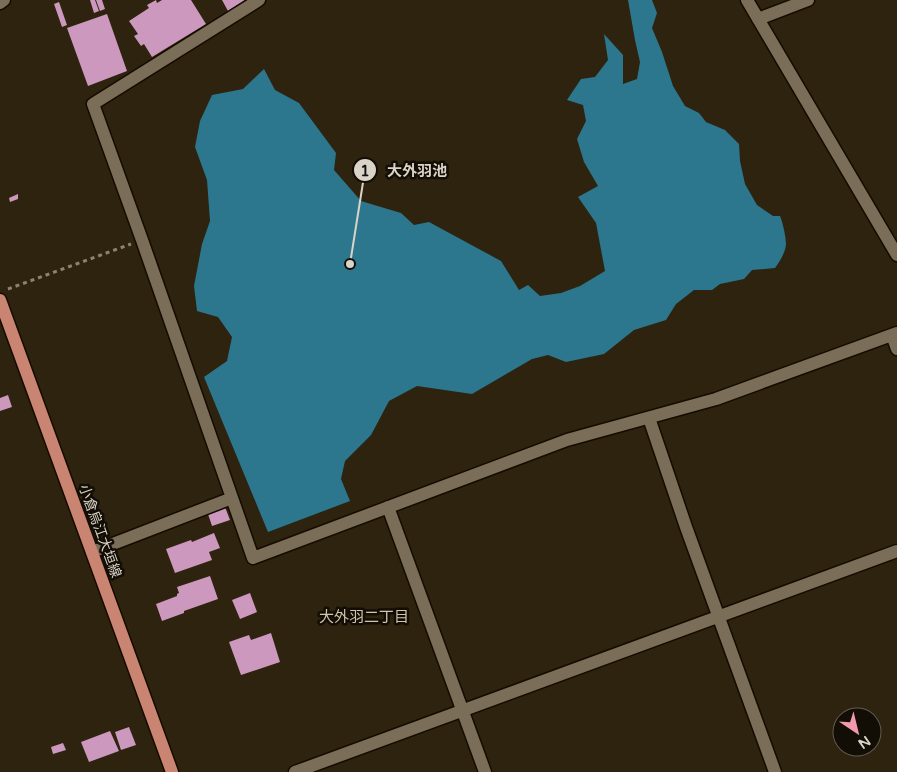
<svg xmlns="http://www.w3.org/2000/svg" width="897" height="772" font-family="'Varela Round','Noto Sans JP',sans-serif">
  <rect width="100%" height="100%" fill="#2d230e"/>
  <path fill="#2c778d" d="M628 0H652L657 13 652 28 662 52 673 86 685 106 699 113 706 122 725 130 739 144 740 161 745 184 757 205 773 216H780C783 223 786 237 786 245 785 253 780 261 775 268L752 270 744 279 720 284 712 290H694L676 304 666 320 634 330 604 354 566 362 548 355 532 359 472 394 417 386 389 401 371 435 345 461 341 479 350 501 268 532 204 377 227 361 232 337 218 317 197 311 194 286 202 244 210 221 207 180 195 147 200 121 212 95 243 89 264 69 275 90 299 103 336 153 334 170 361 201 401 213 414 225 429 222 501 261 519 290 528 285 540 296 561 293 580 286 605 271 596 223 578 197 598 186 584 162 577 139 586 121 583 105 567 100 581 79 595 77 608 60 604 34 623 55V84L637 79 640 62 635 40Z"/>
  <path fill="#cc98be" d="M90 0H95L99 11 94 13Z
    M96 0H102L105 9 100 11Z
    M156 0 157 3 162 0H191L206 24 152 57 144 44 141 46 134 36 138 34 129 21 149 8 147 5Z
    M222 0H245L228 11Z
    M59 2 67 25 62 27 54 4Z
    M107 14 127 71 88 86 67 28Z
    M18 194V199L10 202 9 198Z
    M8 395 12 407 0 411V398Z
    M225 507 230 520 212 526 208 514Z
    M214 533 220 548 209 552 212 560 175 573 166 549 191 540 192 542Z
    M210 576 218 599 184 611V613L162 621 156 604 177 596V594L179 593 177 587Z
    M250 593 257 612 240 619 232 600Z
    M271 633 280 662 241 675 229 642 249 635 251 640Z
    M129 727 136 745 121 750 115 732Z
    M110 731 119 751 89 762 81 742Z
    M63 743 66 750 53 754 51 747Z"/>
  <g fill="none" stroke-linecap="round" stroke-linejoin="round">
    <defs>
      <path id="minor" d="M259 0 93 104 142 240 253 558 567 440 716 399 897 333
        M747 0 897 255
        M0 3 4 0
        M758 19 808 0
        M892 335 897 349
        M649 418 686 527 775 772
        M388 507 485 772
        M92 552 232 498
        M295 772 897 551"/>
      <path id="major" d="M0 300 172 772"/>
    </defs>
    <use href="#minor" stroke="#150c00" stroke-width="15"/>
    <use href="#major" stroke="#150c00" stroke-width="15"/>
    <path stroke="#8b8373" stroke-width="3" stroke-dasharray="4 4" stroke-linecap="butt" d="M8 289 131 244"/>
    <use href="#minor" stroke="#7b6e58" stroke-width="12"/>
    <use href="#major" stroke="#ca8572" stroke-width="12"/>
  </g>
  <g text-anchor="middle" dominant-baseline="central" stroke-width="5" stroke-linejoin="round" paint-order="stroke">
    <g font-size="14" fill="#dad3c7" stroke="#120d05">
      <text transform="translate(100 531) rotate(70)">小倉烏江大垣線</text>
    </g>
    <g font-size="15" fill="#d3c5ac" stroke="#120d05">
      <text x="364" y="617">大外羽二丁目</text>
    </g>
  </g>
  <path fill="none" stroke="#dad3c7" stroke-width="2" d="M350 264L365 170"/>
  <g fill="#dad3c7" stroke="#120d05" stroke-width="2">
    <circle cx="350" cy="264" r="5"/>
    <circle cx="365" cy="170" r="12"/>
  </g>
  <g font-size="15" text-anchor="middle" font-weight="bold" fill="#111">
    <text x="365" y="176">1</text>
  </g>
  <g font-size="15" text-anchor="middle" font-weight="bold" fill="#dad3c7" stroke="#120d05" stroke-width="5" stroke-linejoin="round" paint-order="stroke">
    <text x="417" y="176">大外羽池</text>
  </g>
  <g transform="translate(857 732) rotate(145)"><circle r="24" fill="#120d05" stroke="#625c53"/>
  <path d="M0-4L9 19L0 12L-9 19Z" fill="#f29aac"/>
  <text y="-8" font-size="14" font-weight="bold" text-anchor="middle" fill="#dad3c7">N</text>
  </g>
</svg>
